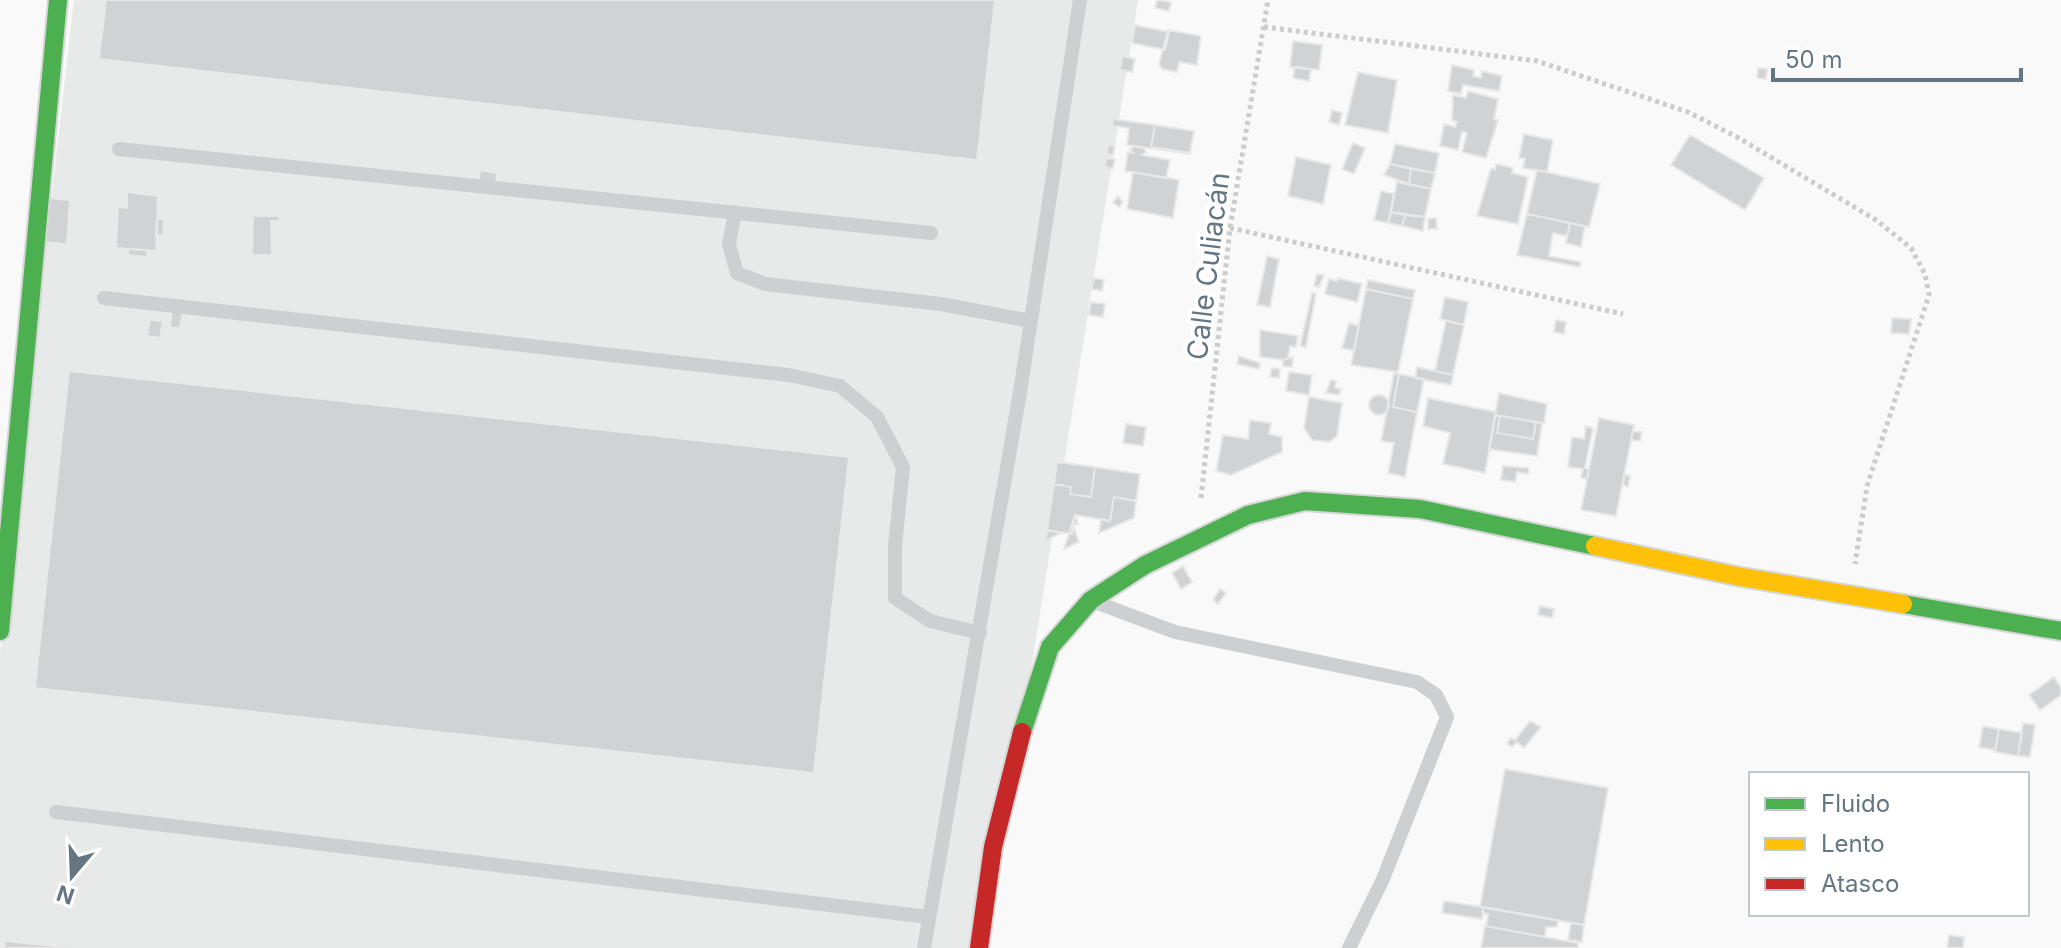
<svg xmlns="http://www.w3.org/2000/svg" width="2061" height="948" font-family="Inter,sans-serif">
  <rect width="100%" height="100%" fill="#f9f9f9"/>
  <path fill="#e8e9e9" d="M74 0H1138L1023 720 980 948H0V652Z"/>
  <path fill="#d0d2d3" stroke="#e8e8e8" stroke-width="2" d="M106 0H995L977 160 99 59Z
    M1157 0 1171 2 1169 11 1155 8Z
    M1135 25 1169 32 1165 50 1132 43Z
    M1168 30 1201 36 1197 65 1179 62 1177 72 1162 69 1159 64Z
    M1293 41 1322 45 1319 70 1290 67Z
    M1122 56 1135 59 1132 72 1120 70Z
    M1452 65 1474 70 1473 76 1481 78 1482 71 1502 76 1499 91 1463 85 1461 94 1448 91Z
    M1295 67 1311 69 1309 81 1293 78Z
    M1758 68 1767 69 1766 79 1757 78Z
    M1358 72 1397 80 1388 133 1345 125Z
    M1468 91 1498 99 1494 119 1498 120 1486 158 1462 152 1467 133 1462 132 1458 150 1440 146 1444 124 1455 127 1457 122 1452 120 1453 95 1466 98Z
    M1332 110 1342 113 1339 125 1329 122Z
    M1113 119 1155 125 1151 147 1190 154 1127 145 1129 128 1112 126Z
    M1155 125 1194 131 1190 153 1151 147Z
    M1524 134 1553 140 1547 172 1523 168 1525 159 1519 158Z
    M1690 135 1764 178 1745 210 1671 165Z
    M1353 143 1365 148 1354 174 1342 169Z
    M1395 144 1439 153 1435 173 1390 164Z
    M1108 145 1115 146 1113 155 1107 154Z
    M1134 146 1143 148 1146 152 1142 155 1170 160 1166 178 1125 171 1128 152 1133 153 1130 149Z
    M1296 157 1331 165 1323 204 1288 196Z
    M1106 158 1115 159 1113 169 1105 167Z
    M1390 164 1411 169 1409 184 1384 175Z
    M1496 164 1513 168 1512 173 1528 177 1518 224 1477 216 1491 168 1495 170Z
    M1411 169 1435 173 1431 189 1409 184Z
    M480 170 497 173 495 192 477 190Z
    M1537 170 1600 184 1589 227 1527 214Z
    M1133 172 1179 180 1173 218 1127 209Z
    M1397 182 1431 189 1425 217 1391 212Z
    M1381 191 1394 194 1388 223 1374 220Z
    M127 192 158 196 156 251 116 248 118 207 127 208Z
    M1118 196 1123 202 1119 207 1113 202Z
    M38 197 70 200 67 244 43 242Z
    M1391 212 1405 215 1402 226 1388 223Z
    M1527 214 1570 223 1567 236 1553 233 1549 256 1581 262 1580 267 1517 255Z
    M1405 215 1425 217 1423 231 1402 226Z
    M253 216H279V221H271L272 255H252Z
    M1436 218 1437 229H1428V219Z
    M157 219H164L163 235H156Z
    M1570 223 1585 226 1581 247 1566 243Z
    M128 249 147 250V257L128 255Z
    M1267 256 1279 259 1270 307 1257 305Z
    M1317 274 1324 275 1319 287 1314 286Z
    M1094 278 1104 280 1102 291 1091 289Z
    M1338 278 1362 284 1357 302 1325 294 1329 279 1337 281Z
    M1368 280 1415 290 1413 299 1366 289Z
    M1366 289 1413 299 1398 372 1351 365Z
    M1312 293 1316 294 1306 347 1300 346Z
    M1445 297 1468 302 1464 325 1440 319Z
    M1091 302 1105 304 1103 317 1089 315Z
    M172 310 183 311 180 328 170 327Z
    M1892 318 1911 319 1909 334 1891 333Z
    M150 320 163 321 160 338 147 336Z
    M1556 320 1566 322 1564 334 1554 332Z
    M1446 321 1464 325 1453 375 1435 371Z
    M1349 323 1359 326 1354 351 1342 348Z
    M1260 330 1298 336 1296 347 1290 346 1288 358 1283 360 1260 357Z
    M1239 356 1260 363 1259 369 1237 364Z
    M1293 357 1292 367 1283 366V360Z
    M1417 367 1453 375 1451 385 1415 378Z
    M1272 368 1280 369 1279 378 1270 377Z
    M69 371 849 457 814 773 35 688Z
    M1289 372 1312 375 1309 395 1286 391Z
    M1394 373 1399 374 1393 407 1417 412 1405 477 1388 473 1394 443 1381 441Z
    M1399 374 1424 379 1417 412 1393 407Z
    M1331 380 1336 381 1335 388 1341 389 1339 395 1326 393Z
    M1499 393 1547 404 1544 423 1495 415Z
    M1369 405a10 10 0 1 1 20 0a10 10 0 1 1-20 0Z
    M1309 397 1342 403 1337 436 1329 442 1312 440 1304 428Z
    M1428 398 1496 412 1485 473 1443 464 1450 433 1423 426Z
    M1495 415 1500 416 1497 433 1533 439 1536 422 1542 423 1537 456 1489 449Z
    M1500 416 1536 422 1533 439 1497 433Z
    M1599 418 1634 425 1616 516 1581 510Z
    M1250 420 1271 423 1269 434 1282 437V452L1231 475 1216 471 1223 435 1248 439Z
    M1126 424 1146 427 1143 446 1123 443Z
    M1586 426 1593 428 1585 468 1589 469 1587 479 1581 478 1583 469 1568 467 1572 437 1584 439Z
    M1633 431 1642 432 1640 441 1631 440Z
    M1057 462 1095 467 1091 497 1070 494 1071 487 1054 484Z
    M1503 466 1529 468 1528 474 1517 472 1515 482 1501 480Z
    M1095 467 1140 474 1136 501 1114 497 1110 521 1075 515 1072 534 1047 530 1054 484 1071 487 1070 494 1091 497Z
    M1625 475 1630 476 1628 487 1623 485Z
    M1114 497 1136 501 1134 518 1099 533 1101 519 1110 521Z
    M1075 515 1078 524 1073 525 1079 542 1064 549Z
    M1047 530 1061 533 1045 541Z
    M1183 566 1192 582 1181 589 1172 573Z
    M1220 589 1226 593 1218 604 1213 600Z
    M1540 606 1554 609 1552 618 1538 615Z
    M2054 677 2061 688V695L2040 710 2029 695Z
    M1530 721 1541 727 1524 748 1517 742 1512 747 1507 743 1511 738 1515 740Z
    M2023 723 2035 725 2030 757 2018 756Z
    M1983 726 1999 729 1995 750 1979 747Z
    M1999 729 2022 733 2018 756 1995 752Z
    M1505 769 1608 788 1584 925 1480 907Z
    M1444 901 1483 907 1482 919 1442 913Z
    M1483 907 1558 920 1557 927H1546L1545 937 1486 926 1488 914 1483 913Z
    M1571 923 1584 925 1582 942 1568 940Z
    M1485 926 1578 943V948H1481Z
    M1949 935 1964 937 1963 948H1947Z
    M5 941 73 948H4Z"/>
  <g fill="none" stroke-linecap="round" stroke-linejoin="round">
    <defs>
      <path id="fast" d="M1903 604 2061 631
        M0 631 58 0
        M1022 732 1050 647 1091 600 1145 565 1248 515 1305 501 1420 509 1595 546"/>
      <path id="slow" d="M1595 546 1741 577 1903 604"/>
      <path id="jam" d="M979 948 993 847 1022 732"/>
    </defs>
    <use href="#fast" stroke="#d5d6d7" stroke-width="22"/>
    <use href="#slow" stroke="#d5d6d7" stroke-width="22"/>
    <use href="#jam" stroke="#d5d6d7" stroke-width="22"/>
    <path stroke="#cbcccd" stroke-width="5" stroke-dasharray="4 4" stroke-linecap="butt" d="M1264 27 1537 61 1688 112 1737 137 1876 220 1911 248 1925 274 1929 295 1867 486 1855 564
      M1230 228 1623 314
      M1201 498 1230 228 1268 0"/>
    <path stroke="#cecfd0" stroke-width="14" d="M119 149 931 233
      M735 212 729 244 737 273 765 284 941 304 1031 321
      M104 298 789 375 840 386 877 417 903 467 895 546V598L930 621 980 633
      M1095 602 1175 632 1417 682 1436 695 1447 717 1383 879 1349 948
      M56 812 929 917
      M924 948 1020 392 1080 0"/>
    <use href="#fast" stroke="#4caf50" stroke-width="18"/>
    <use href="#slow" stroke="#ffc107" stroke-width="18"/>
    <use href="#jam" stroke="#c62828" stroke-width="18"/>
  </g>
  <g text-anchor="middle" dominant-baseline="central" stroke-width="8" stroke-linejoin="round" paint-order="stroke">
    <g font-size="28" fill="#657683" stroke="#fff">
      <text transform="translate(1208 266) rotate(-83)">Calle Culiacán</text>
    </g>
  </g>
  <rect x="1749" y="772" width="280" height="144" fill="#ffffff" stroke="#c1c8cd" stroke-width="2"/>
  <rect x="1765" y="798" width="40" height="12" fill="#4caf50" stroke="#c1c8cd" stroke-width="2"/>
  <text x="1821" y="812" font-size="24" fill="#657683">Fluido</text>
  <rect x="1765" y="838" width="40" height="12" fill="#ffc107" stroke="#c1c8cd" stroke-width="2"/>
  <text x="1821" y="852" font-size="24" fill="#657683">Lento</text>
  <rect x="1765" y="878" width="40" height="12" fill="#c62828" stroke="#c1c8cd" stroke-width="2"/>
  <text x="1821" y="892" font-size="24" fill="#657683">Atasco</text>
  <g transform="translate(72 876) rotate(199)" stroke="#ffffff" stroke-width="6" paint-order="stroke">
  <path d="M0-6L14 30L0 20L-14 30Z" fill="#657683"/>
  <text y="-12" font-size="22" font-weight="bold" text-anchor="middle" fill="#657683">N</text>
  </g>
  <path d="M1773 68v12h248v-12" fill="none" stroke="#657683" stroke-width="4"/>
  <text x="1785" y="68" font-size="24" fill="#657683" stroke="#ffffff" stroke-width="6" paint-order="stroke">50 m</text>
</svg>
